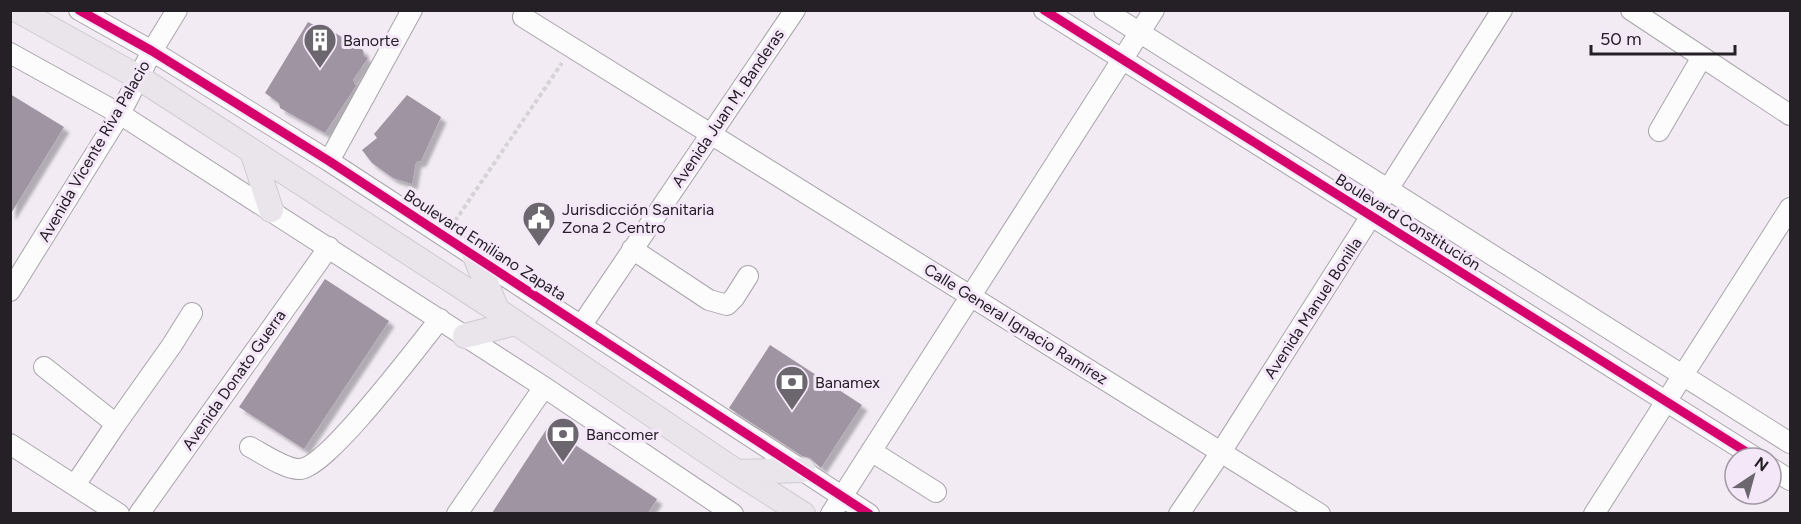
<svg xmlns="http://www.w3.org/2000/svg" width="1801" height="524" font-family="Figtree,sans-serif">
  <defs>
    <filter id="shadow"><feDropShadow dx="5.5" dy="5.5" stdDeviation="1.5" flood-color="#0004"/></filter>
  </defs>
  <rect width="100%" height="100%" fill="#f2ebf4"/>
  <path fill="#9f95a2" filter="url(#shadow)" d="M308 22 322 29 327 28 363 50 364 56 368 58 353 80 356 86 325 133 280 108 279 103 265 93Z
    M10 94 64 127 10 215Z
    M407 95 441 117 421 161 416 162 412 184 393 178 372 163 362 150 377 138 374 134Z
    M325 279 389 321 304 449 239 407Z
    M770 345 862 405 821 468 810 458 802 456 729 408Z
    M548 427 657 499 648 513H492Z"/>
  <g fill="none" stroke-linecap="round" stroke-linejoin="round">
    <defs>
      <path id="minor" d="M79 10 152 51 329 161 869 514
        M1044 10 1756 458
        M1104 10 1790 443
        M1631 10 1790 115
        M523 17 1320 514
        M10 53 120 114 544 387 733 514
        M1659 131 1702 57
        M329 161 412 10
        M632 249 709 300 727 305 734 298 748 276
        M10 291 120 114 152 51 177 10
        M581 326 795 10
        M44 367 116 424 75 485
        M116 424 172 345 192 313
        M10 444 119 514
        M250 447C262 453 286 470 300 469 328 467 418 346 440 319
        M871 451 936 492
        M1771 468 1790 480
        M139 514 329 247
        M457 514 544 387
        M831 514 1154 10
        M1179 514 1221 452 1502 10
        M1594 514 1790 208"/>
      <path id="major" d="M17 10 138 77 497 310 737 472 803 514
        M252 151 271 210
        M475 256 497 310
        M465 336 515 323
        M737 472 803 470"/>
    </defs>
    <use href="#minor" stroke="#a8a4aa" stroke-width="22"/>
    <use href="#major" stroke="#cecbd0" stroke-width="26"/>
    <path stroke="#d5d3d5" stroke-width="4" stroke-dasharray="4.5 3" stroke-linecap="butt" d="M455 221 562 63"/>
    <use href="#minor" stroke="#fdfcfd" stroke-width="20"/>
    <use href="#major" stroke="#eae5eb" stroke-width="24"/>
    <defs>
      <path id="cycleway" d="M79 10 152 51 329 161 869 514
        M1044 10 1756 458"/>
    </defs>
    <use href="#cycleway" stroke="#f4e7f8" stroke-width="13"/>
    <use href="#cycleway" stroke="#d6006c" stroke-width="9"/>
  </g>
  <defs>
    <symbol id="building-pin" viewBox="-11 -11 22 30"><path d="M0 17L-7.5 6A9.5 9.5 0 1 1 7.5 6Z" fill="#6c676e" stroke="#f4e7f8"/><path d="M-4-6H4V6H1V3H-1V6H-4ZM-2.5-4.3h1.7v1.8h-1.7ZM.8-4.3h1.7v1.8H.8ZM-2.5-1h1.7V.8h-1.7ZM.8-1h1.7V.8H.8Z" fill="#fff"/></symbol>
    <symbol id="civic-pin" viewBox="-11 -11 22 30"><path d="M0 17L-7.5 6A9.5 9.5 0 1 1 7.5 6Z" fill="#6c676e" stroke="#f4e7f8"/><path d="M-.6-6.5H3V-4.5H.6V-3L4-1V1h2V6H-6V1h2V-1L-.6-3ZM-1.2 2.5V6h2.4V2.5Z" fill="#fff"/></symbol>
    <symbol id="bank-pin" viewBox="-11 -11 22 30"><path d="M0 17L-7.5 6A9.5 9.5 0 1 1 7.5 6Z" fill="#6c676e" stroke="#f4e7f8"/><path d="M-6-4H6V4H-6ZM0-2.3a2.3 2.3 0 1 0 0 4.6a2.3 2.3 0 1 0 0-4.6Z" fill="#fff"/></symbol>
  </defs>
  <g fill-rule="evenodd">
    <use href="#building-pin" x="301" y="21" width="38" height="52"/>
    <use href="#civic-pin" x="520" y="199" width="38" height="52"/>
    <use href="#bank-pin" x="773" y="363" width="38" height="52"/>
    <use href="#bank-pin" x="544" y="415" width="38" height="52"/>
  </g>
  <g text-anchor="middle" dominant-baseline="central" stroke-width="6" stroke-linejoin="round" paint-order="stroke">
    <g font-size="16" fill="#242026" stroke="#f4e7f8" text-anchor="start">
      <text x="343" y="40">Banorte</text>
      <text x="562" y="209">Jurisdicción Sanitaria<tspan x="562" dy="18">Zona 2 Centro</tspan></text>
      <text x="815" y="382">Banamex</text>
      <text x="586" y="434">Bancomer</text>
    </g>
    <g font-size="16" fill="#242026" stroke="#f4e7f8">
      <text transform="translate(728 108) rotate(-56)">Avenida Juan M. Banderas</text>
      <text transform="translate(94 151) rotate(-60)">Avenida Vicente Riva Palacio</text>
      <text transform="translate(1408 222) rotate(32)">Boulevard Constitución</text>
      <text transform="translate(485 245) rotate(33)">Boulevard Emiliano Zapata</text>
      <text transform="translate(1313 308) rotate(-57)">Avenida Manuel Bonilla</text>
      <text transform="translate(1016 324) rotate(32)">Calle General Ignacio Ramírez</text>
      <text transform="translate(234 380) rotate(-55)">Avenida Donato Guerra</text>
    </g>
  </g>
  <rect width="1801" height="524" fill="none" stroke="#242026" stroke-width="24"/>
  <g transform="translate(1753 476) rotate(36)"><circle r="28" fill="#f4e7f8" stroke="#a197a4" stroke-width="1.5"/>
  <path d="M0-4.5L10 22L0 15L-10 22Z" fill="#6c676e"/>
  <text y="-9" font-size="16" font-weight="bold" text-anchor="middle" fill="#242026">N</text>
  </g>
  <path d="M1591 45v9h144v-9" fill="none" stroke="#242026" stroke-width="3"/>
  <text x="1600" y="45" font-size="18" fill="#242026" stroke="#f4e7f8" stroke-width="4.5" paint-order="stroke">50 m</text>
</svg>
